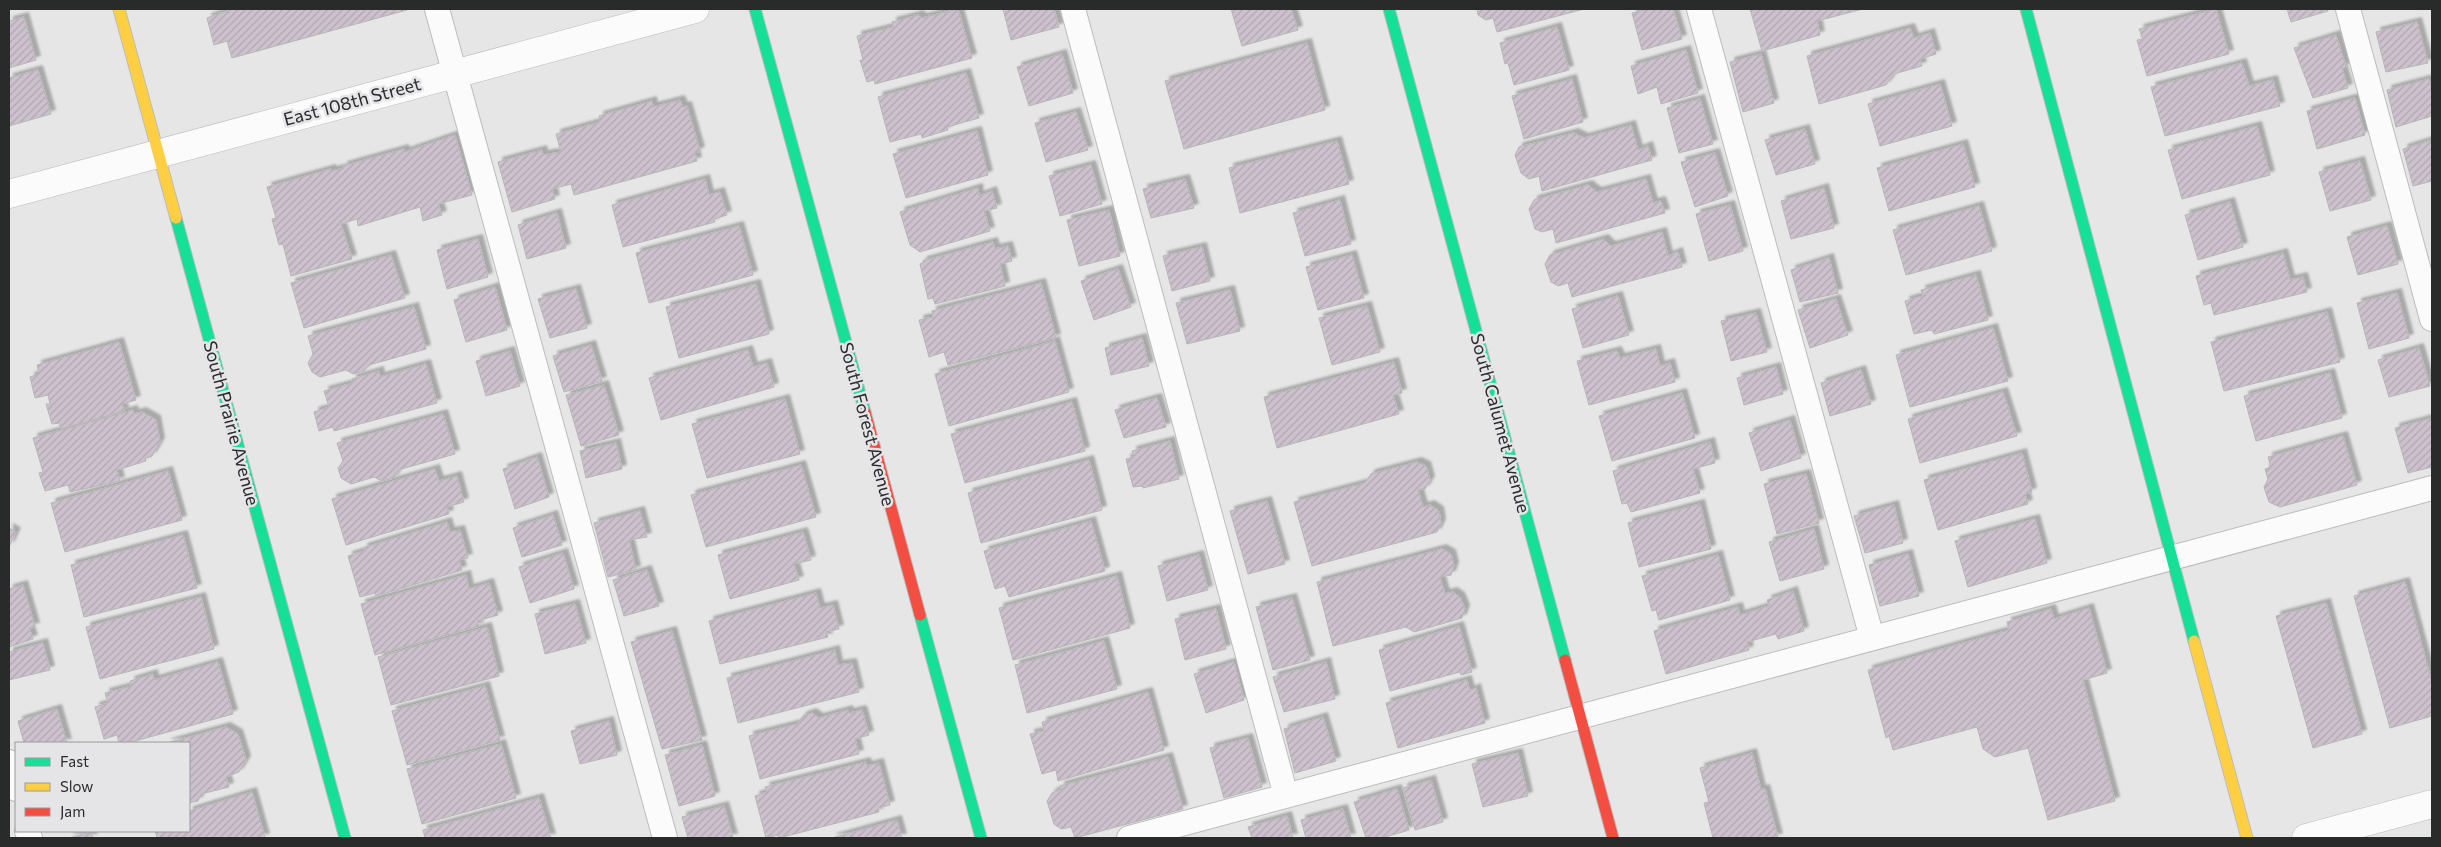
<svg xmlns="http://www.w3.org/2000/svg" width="2441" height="847" font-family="Commissioner,sans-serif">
  <defs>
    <pattern id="building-hatch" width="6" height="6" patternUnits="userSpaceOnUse" patternTransform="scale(1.25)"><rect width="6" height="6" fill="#cdc1ce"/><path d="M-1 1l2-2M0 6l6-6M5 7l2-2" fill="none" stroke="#b0a6b1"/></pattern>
    <filter id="shadow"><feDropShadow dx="4.5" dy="-4.5" stdDeviation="1" flood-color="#0004"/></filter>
  </defs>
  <rect width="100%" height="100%" fill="#e6e6e7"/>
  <path fill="url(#building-hatch)" stroke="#b6b6b6" filter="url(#shadow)" d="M233 9H406L407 10 232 58 227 41 214 45 207 18Z
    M958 9 972 58 875 84 874 80 867 82 860 60H863L857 36 893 27 892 22 919 15 922 18Z
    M1003 9H1054L1059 27 1011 40Z
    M1231 9H1291L1298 30 1242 46Z
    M1477 9H1584L1497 32 1493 18 1486 20 1478 15Z
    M1649 9H1673L1682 39 1642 50 1632 13Z
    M1750 9H1863L1817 21 1820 35 1762 51Z
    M2216 9 2229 54 2147 76 2137 40 2143 39 2139 29Z
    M2287 9H2327L2328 11 2291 22Z
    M24 17 36 60 9 68V21Z
    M2417 22 2428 63 2386 72 2376 32Z
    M1557 27 1569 70 1514 85 1508 63 1505 64 1500 43Z
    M1910 28 1914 38 1930 33 1936 54 1920 59 1922 66 1894 74 1886 85 1819 104 1807 56Z
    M2336 35 2346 67 2342 68 2348 88 2313 98 2294 48Z
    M1307 43 1325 110 1184 149 1165 81Z
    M1686 50 1698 93 1661 104 1657 87 1638 94 1631 66Z
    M1062 54 1073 93 1029 106 1017 67Z
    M1761 54 1774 103 1743 112 1730 62Z
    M2242 63 2249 86 2273 80 2280 106 2165 136 2151 87Z
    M38 70 51 114 9 126V78Z
    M966 73 979 118 947 127 948 130 922 138 921 134 890 142 878 97Z
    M1572 79 1583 122 1524 139 1512 96Z
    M2429 79 2432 92V116L2396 127 2387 90Z
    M1940 84 1952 126 1880 146 1868 104Z
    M2355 98 2365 135 2317 149 2307 111Z
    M1700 99 1713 144 1679 153 1667 108Z
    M680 100 683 107 687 106 700 151 695 153 697 161 574 195 571 184 552 189 555 199 512 212 498 162 542 150 543 155 561 152 556 134 600 122 599 116 652 101 653 107Z
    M1076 112 1088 150 1046 162 1035 123Z
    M1631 125 1638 150 1648 146 1652 160 1542 191 1539 176 1529 179 1521 173 1515 155 1519 147 1574 133 1584 138Z
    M2257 126 2270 175 2182 199 2168 150Z
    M1805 129 1815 164 1776 175 1765 140Z
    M977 131 988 175 906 198 893 154Z
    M455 135 472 195 438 204 442 215 423 221 420 207 358 226 357 219 341 224 352 259 291 276 283 244 279 245 272 219 276 218 267 187 331 169 332 171 344 168 343 166 404 149 405 152Z
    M2432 140V181L2413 186 2403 149Z
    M1337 141 1349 184 1240 213 1229 168Z
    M1963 144 1975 187 1889 211 1877 168Z
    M1715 153 1728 196 1695 207 1681 162Z
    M2360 161 2371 200 2330 211 2319 172Z
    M1091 165 1102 204 1060 216 1049 176Z
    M705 179 709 195 720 192 727 215 714 219 715 222 623 247 612 205Z
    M1185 179 1194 208 1151 218 1143 189Z
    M1646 179 1653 203 1661 201 1665 213 1556 243 1553 229 1542 232 1535 229 1529 209 1534 200 1588 185 1597 192Z
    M978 188 979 196 992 191 997 208 984 211 990 231 920 252 910 245 900 212Z
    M1824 188 1834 228 1791 239 1781 201Z
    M1340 200 1351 244 1305 256 1293 213Z
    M2230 202 2243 247 2198 260 2185 215Z
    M1730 205 1743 251 1709 261 1696 214Z
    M1979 206 1992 251 1906 275 1893 230Z
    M1109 210 1120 256 1079 266 1067 220Z
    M557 213 566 248 527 259 518 225Z
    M739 226 753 275 649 303 636 253Z
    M2387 226 2398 264 2358 275 2347 237Z
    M1662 232 1668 256 1678 252 1682 267 1572 297 1568 283 1558 286 1551 282 1545 264 1550 255 1604 239 1611 246Z
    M478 239 488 277 447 289 437 250Z
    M993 242 995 249 1008 246 1012 261 1000 264 1005 286 935 304 933 298 928 299 920 264 923 263V261Z
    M1202 247 1210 281 1172 291 1163 256Z
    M2283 253 2290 280 2303 277 2307 292 2214 315 2211 303 2204 305 2196 276Z
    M391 255 405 298 304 328 291 283Z
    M1352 255 1364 298 1318 310 1306 267Z
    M1829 258 1838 293 1800 302 1791 270Z
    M1118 269 1131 307 1094 320 1081 281Z
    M1976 275 1988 320 1934 334 1932 330 1914 334 1905 301 1923 296 1921 290Z
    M1041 283 1056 338 948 365 944 352 929 357 919 320 933 317 932 311Z
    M756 284 769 334 679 358 666 307Z
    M495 287 507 330 466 342 454 300Z
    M576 289 587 328 550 338 538 299Z
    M1230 290 1240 331 1187 344 1176 303Z
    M2397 293 2409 338 2369 349 2357 303Z
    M1618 296 1629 335 1583 348 1572 309Z
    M1836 299 1848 335 1810 348 1798 310Z
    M1367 306 1380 352 1332 365 1319 318Z
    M414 307 426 349 369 365 364 371 353 374 346 370 320 377 312 372 308 363 313 354 308 336Z
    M2327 312 2340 362 2224 391 2211 342Z
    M1756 313 1767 352 1731 361 1721 321Z
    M1993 328 2008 381 1910 407 1896 355Z
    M1142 338 1149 366 1111 375 1105 348Z
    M1055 341 1069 392 949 426 935 374Z
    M119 342 136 400 122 404 124 411 61 429 59 423 52 424 46 404H50L48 395 35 398 30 377 39 374 37 365Z
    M591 345 602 381 564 392 553 356Z
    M2419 348 2430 386 2389 397 2378 360Z
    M1656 349 1660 366 1670 363 1675 382 1589 405 1577 361 1617 351 1620 358Z
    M748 350 753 367 767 363 774 387 661 420 649 378Z
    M510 351 520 386 486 396 476 361Z
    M1394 362 1402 393 1393 395 1399 414 1277 448 1264 397Z
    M426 364 437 403 334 431 333 427 319 431 314 412 329 407 324 391 353 383 352 379 379 371 380 377Z
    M1776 367 1783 394 1744 405 1737 378Z
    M1861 370 1871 404 1830 416 1821 383Z
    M2330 373 2342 418 2256 441 2244 396Z
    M604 385 619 435 581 446 566 395Z
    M2003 392 2017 436 1920 463 1908 419Z
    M1682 393 1695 438 1612 461 1599 416Z
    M1157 398 1166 427 1124 438 1115 410Z
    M785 399 800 454 707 478 692 424Z
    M1072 402 1085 451 965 483 951 434Z
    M133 410 134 414 142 412 156 420 160 442 152 456 145 458 146 461 117 470 120 481 70 492 68 485 45 491 39 473 43 472 33 438Z
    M443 414 455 454 398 470 394 478 382 481 374 477 351 484 341 478 338 468 343 461 337 443Z
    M2432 418V467L2408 473 2395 428Z
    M1790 420 1801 458 1761 471 1749 433Z
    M2343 436 2357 485 2280 507 2269 502 2264 487 2268 479 2265 469 2271 467 2268 457Z
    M1170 441 1179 479 1143 488V486L1133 487 1126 459 1134 457 1132 451Z
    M1710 442 1715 463 1693 469 1700 493 1631 512 1627 503 1622 504 1613 471Z
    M616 443 622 469 586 478 580 451Z
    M2022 453 2032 492 2025 494 2028 504 1938 530 1924 480Z
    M537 457 549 497 515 509 503 469Z
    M1089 460 1102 510 981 543 968 493Z
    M1417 462 1426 466 1430 480 1425 489 1418 490 1423 507 1430 505 1439 511 1441 523 1437 532 1312 566 1294 502 1365 483 1371 474Z
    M801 465 816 517 706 547 691 495Z
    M435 469 439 481 457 476 464 502 447 507 449 514 346 545 332 499Z
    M168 471 182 520 65 552 51 503Z
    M1806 474 1819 523 1777 534 1764 484Z
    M1267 501 1285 564 1248 574 1230 511Z
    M1700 504 1711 549 1639 567 1628 523Z
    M1894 505 1903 543 1865 553 1854 516Z
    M640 511 647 537 629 540 636 570 608 577 594 523Z
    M553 515 562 545 522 557 513 528Z
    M2035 519 2047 563 1968 587 1955 541Z
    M1091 521 1105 571 1009 597 1005 586 995 589 984 551Z
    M447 522 450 532 460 530 468 558 459 560 462 570 376 596 375 593 360 597 348 556 364 551 363 548Z
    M9 528 16 532 9 547Z
    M1814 529 1824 569 1780 581 1769 542Z
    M803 532 811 560 794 564 799 580 730 599 718 555Z
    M183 535 197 588 84 617 71 565Z
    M1442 549 1451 554 1454 566 1451 575 1440 577 1445 594 1453 592 1460 597 1465 609 1462 618 1414 632 1406 627 1333 646 1317 582Z
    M563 553 574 589 530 603 519 567Z
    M1908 554 1919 596 1880 606 1869 565Z
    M1199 555 1208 590 1167 601 1158 566Z
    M1718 555 1730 600 1659 620 1656 610 1652 611 1642 576Z
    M647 570 659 606 624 616 613 580Z
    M466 575 469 589 489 583 498 615 477 621 479 626 375 655 361 604Z
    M1117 576 1130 628 1013 660 999 608Z
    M2405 582 2432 683V716L2390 728 2354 596Z
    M23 585 35 627 29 628 33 639 9 647V589Z
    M1793 591 1804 631 1778 639 1776 634 1747 642 1749 650 1666 674 1654 631 1738 607 1740 615 1769 606 1767 600Z
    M816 593 820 608 833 605 839 629 826 632 828 637 720 664 709 621Z
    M201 597 214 649 100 679 86 627Z
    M1292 598 1310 660 1273 670 1256 607Z
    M2326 603 2362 734 2313 748 2276 616Z
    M575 604 586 643 545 654 535 614Z
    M2089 608 2107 673 2083 680 2115 801 2048 820 2028 748 1995 757 1983 749 1977 727 1893 750 1889 736 1886 738 1868 670 2009 630 2007 622 2051 609 2054 619Z
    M1216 609 1226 649 1185 660 1175 619Z
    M1459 626 1472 672 1461 675 1460 672 1390 691 1379 650Z
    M487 627 499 676 391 705 378 657Z
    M672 631 702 740 662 749 631 642Z
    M1104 641 1117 689 1027 713 1015 665Z
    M43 643 50 670 9 680V652Z
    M835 650 838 665 852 663 859 692 738 723 727 678Z
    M218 662 233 714 128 743H119L117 735 104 739 95 707 108 703 105 693 132 686 130 681 153 674 154 680Z
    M1234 662 1244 700 1206 713 1194 674Z
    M1326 662 1335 699 1284 712 1273 677Z
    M1467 680 1470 691 1476 688 1485 723 1398 748 1386 703Z
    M485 686 500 740 407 765 392 711Z
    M1148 692 1164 750 1058 781 1056 770 1042 774 1030 734 1044 731 1042 722Z
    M57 709 67 743H24L18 721Z
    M848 710 849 713 862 710 869 735 855 739 859 754 760 779 749 736 797 724 803 716 812 713 819 718Z
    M1323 717 1336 761 1295 773 1284 729Z
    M609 721 617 755 580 764 571 731Z
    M226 727 238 734 246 760 239 772 226 777 229 787 201 794 198 801 189 803V743H167Z
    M1248 738 1262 787 1224 798 1210 748Z
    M501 744 516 798 422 824 407 769Z
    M702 745 715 796 679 806 665 755Z
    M1518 753 1528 796 1483 807 1472 764Z
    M1752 753 1761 790 1765 789 1778 838H1713L1704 803 1709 802 1700 768Z
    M1168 757 1183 809 1075 838 1071 827 1061 829 1054 824 1047 801 1052 793 1061 789 1060 786Z
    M866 762 867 766 879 763 890 805 878 808 879 812 779 838 778 835 766 838 755 796 767 792 765 787Z
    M1431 780 1443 822 1415 830 1403 788Z
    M1397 789 1409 830 1382 838H1366L1354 802Z
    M252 792 265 838H153L157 837 155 831H189V811Z
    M539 798 551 838H425L423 830Z
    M724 806 733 838H688L682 817Z
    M1343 809 1351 838H1306L1301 820Z
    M1287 816 1293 838H1252L1248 827Z
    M897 820 902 838H832Z
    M91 832 93 838H69Z"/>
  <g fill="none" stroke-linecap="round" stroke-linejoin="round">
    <defs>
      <path id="lane" d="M437 9 665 838
        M1073 9 1286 796
        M1699 9 1872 638
        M2348 9 2432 319
        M9 762 16 789
        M27 831 30 838
        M1129 838 2432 488"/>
      <path id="street" d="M9 194 695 9
        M2306 838 2432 804"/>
      <path id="fast" d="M755 9 865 412
        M1389 9 1565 660
        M2026 9 2194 641
        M176 218 345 838
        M920 615 981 838"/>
      <path id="slow" d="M119 9 176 218
        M2194 641 2247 838"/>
      <path id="jam" d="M865 412 920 615
        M1565 660 1613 838"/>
    </defs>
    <use href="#lane" stroke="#bcbcbd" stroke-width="26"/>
    <use href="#street" stroke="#bcbcbd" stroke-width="29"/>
    <use href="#fast" stroke="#bcbcbd" stroke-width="13"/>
    <use href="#slow" stroke="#bcbcbd" stroke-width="13"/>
    <use href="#jam" stroke="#bcbcbd" stroke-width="13"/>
    <use href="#lane" stroke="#fbfbfb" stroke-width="24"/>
    <use href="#street" stroke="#fbfbfb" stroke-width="28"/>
    <use href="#fast" stroke="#16e098" stroke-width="11"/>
    <use href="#slow" stroke="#ffcf43" stroke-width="11"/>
    <use href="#jam" stroke="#f24e42" stroke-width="11"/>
  </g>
  <g text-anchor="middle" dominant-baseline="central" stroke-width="5" stroke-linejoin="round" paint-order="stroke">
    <g font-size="18" fill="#292a2a" stroke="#e5e5e8">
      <text transform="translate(352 101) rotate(-15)">East 108th Street</text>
      <text transform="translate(232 423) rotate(75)">South Prairie Avenue</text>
      <text transform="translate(1501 423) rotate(75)">South Calumet Avenue</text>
      <text transform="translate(868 424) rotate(75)">South Forest Avenue</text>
    </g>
  </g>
  <rect width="2441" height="847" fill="none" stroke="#292a2a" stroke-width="20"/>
  <rect x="15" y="742" width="175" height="90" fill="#e5e5e8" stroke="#9a9a9c"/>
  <rect x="25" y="758" width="25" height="8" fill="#16e098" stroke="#9a9a9c"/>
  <text x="60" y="767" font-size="15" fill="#292a2a">Fast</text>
  <rect x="25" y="783" width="25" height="8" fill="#ffcf43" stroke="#9a9a9c"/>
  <text x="60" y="792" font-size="15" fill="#292a2a">Slow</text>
  <rect x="25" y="808" width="25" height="8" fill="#f24e42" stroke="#9a9a9c"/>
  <text x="60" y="817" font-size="15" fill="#292a2a">Jam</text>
</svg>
